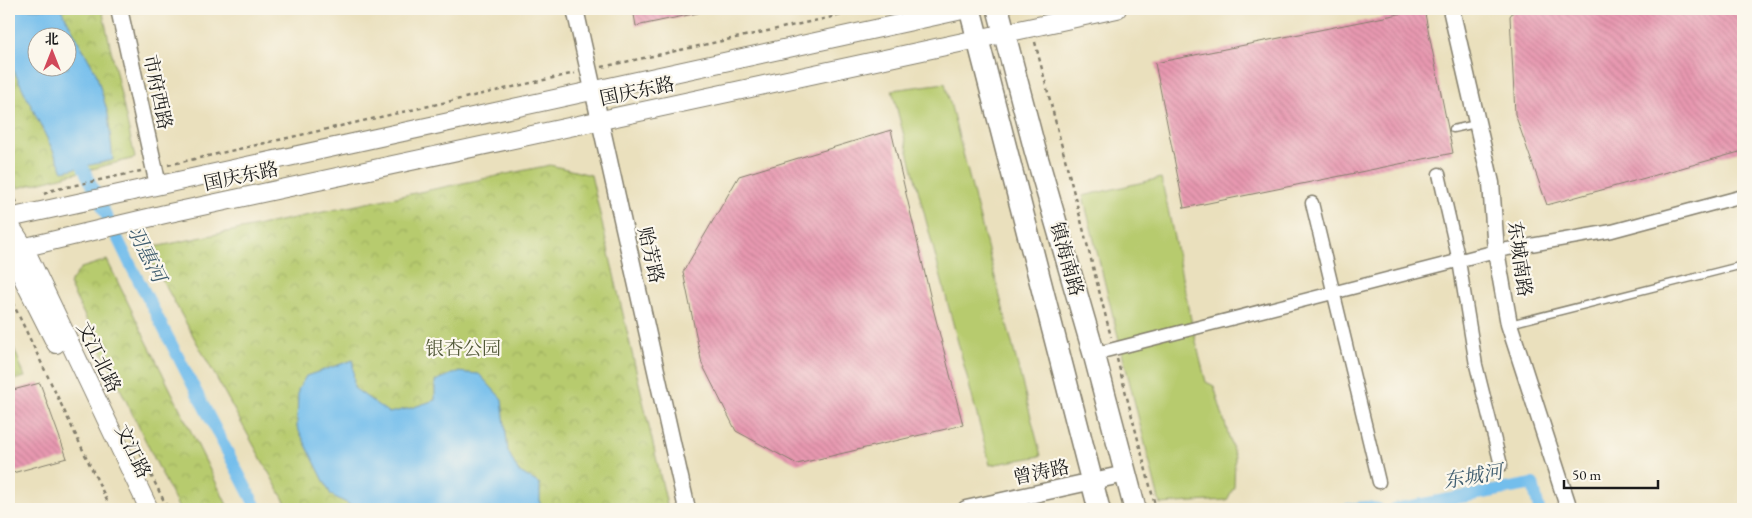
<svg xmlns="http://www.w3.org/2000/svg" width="1752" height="518" font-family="'EB Garamond','Noto Serif SC',serif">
  <defs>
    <pattern id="park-crowns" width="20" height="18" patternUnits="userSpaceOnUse" patternTransform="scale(1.25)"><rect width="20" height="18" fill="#b7cb6e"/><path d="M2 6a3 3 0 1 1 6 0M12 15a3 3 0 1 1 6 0" fill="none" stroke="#9dae5f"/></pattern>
    <pattern id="building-back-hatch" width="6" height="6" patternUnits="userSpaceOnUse" patternTransform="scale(1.25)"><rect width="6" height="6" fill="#e798b0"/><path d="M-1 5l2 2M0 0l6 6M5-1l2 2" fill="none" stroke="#c68297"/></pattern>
  </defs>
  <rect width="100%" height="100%" fill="#fbf7ec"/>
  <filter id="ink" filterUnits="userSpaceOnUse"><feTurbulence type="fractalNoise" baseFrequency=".02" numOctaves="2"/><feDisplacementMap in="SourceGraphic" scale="10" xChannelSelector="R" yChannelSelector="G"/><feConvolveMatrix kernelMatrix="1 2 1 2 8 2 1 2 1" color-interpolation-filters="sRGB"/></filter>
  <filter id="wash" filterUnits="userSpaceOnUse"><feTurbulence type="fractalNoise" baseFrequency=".0096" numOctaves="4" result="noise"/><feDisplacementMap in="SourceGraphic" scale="20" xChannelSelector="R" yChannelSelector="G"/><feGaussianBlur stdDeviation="1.12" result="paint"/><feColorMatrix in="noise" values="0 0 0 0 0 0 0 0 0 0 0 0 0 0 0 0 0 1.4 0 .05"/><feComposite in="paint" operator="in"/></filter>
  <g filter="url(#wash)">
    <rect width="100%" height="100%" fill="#eae0bd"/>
    <path fill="#b7cb6e" stroke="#6a7445" d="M945 83 1041 456 990 465 892 90Z
      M1161 178C1177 246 1188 315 1206 382L1214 386 1235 457 1234 487 1227 500 1160 504 1083 196Z"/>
    <path fill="url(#park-crowns)" stroke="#6a7445" fill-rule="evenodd" d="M9 9H102L135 158 18 188 9 168ZM38 38H68V68H38Z
      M550 165 591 175 668 509H289L145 249Z
      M107 260 229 509H179L69 284 81 268Z
      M9 335 25 377 9 381Z"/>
    <path fill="#73beec" stroke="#486d84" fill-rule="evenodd" d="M9 9H61L96 73 108 114 113 160 63 171 9 61ZM38 38H68V68H38Z
      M353 360 354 388 389 413 411 408 435 400V381L457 372 479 374 502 399 508 451 518 471 540 484V509H358L331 495 297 427 298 390 306 376Z"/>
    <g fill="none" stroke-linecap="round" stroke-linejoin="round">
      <path stroke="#73beec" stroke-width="12" d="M76 153 129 262 257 509
        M1348 509 1366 507 1378 509
        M1395 509 1533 484 1539 509"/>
    </g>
    <g id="blocks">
      <path fill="url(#building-back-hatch)" d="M633 9H698V13L636 26Z
        M1424 9 1453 153 1184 208 1155 63Z
        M1515 9H1743V151L1547 205 1515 114 1510 16Z
        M891 130 933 308 963 425 797 464 736 431 702 364 683 272 739 176Z
        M40 383 67 458 9 474V391Z"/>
    </g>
  </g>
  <g filter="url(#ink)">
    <use href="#blocks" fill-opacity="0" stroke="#837e6c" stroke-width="1"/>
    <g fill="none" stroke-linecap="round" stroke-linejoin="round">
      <defs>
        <path id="service" d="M1453 129 1476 124
          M1510 324 1743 265"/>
        <path id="minor" d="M1439 174 1459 261 1476 365 1501 465
          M1312 203 1379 482
          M1094 354 1496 251 1612 231 1743 196"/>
        <path id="tertiary" d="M119 9 158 185
          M575 9 687 509
          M1451 9 1491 183 1496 251 1509 324 1569 509
          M966 509 1125 474"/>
        <path id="secondary" d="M9 218 967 9
          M9 224 24 247 149 509
          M9 251 165 214 1117 9
          M9 251 56 344"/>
        <path id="trunk" d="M970 9 1099 509
          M998 9 1035 150 1094 354 1135 509"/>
      </defs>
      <use href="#service" stroke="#837e6c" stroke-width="9"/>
      <use href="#minor" stroke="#837e6c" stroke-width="15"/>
      <use href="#tertiary" stroke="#837e6c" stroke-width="19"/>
      <use href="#secondary" stroke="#837e6c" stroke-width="20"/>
      <use href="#trunk" stroke="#837e6c" stroke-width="24"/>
      <path stroke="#837e6c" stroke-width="2.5" stroke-dasharray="4 4" stroke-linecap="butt" d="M1035 42 1111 337
        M602 67 869 9
        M168 165 575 73
        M9 185 17 203
        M44 194 53 190 141 171
        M9 295 111 509
        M1117 359 1156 509
        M133 439 168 509"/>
      <use href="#service" stroke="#fff" stroke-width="6"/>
      <use href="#minor" stroke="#fff" stroke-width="12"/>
      <use href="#tertiary" stroke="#fff" stroke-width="16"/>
      <use href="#secondary" stroke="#fff" stroke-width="18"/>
      <use href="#trunk" stroke="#fff" stroke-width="21"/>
    </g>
  </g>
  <g text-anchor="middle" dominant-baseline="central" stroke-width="4.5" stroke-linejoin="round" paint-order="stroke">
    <g font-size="19" fill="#1c1c1c" stroke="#fbf7ec">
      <text transform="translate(637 91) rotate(-12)">国庆东路</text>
      <text transform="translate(158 92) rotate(78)">市府西路</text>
      <text transform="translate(241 176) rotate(-12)">国庆东路</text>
      <text transform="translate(651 255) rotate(77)">贻芳路</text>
      <text transform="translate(1067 259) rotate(74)">镇海南路</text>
      <text transform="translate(1520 259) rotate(82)">东城南路</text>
      <text transform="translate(99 357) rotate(64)">文江北路</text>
      <text transform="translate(133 451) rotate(64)">文江路</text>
      <text transform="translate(1041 472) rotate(-12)">曾涛路</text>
    </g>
    <g font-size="19" fill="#525939" stroke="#fbf7ec">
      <text x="463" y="348">银杏公园</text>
    </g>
    <g font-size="20" font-style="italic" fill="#3f5d6f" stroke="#fbf7ec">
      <text transform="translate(147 254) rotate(63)">羽惠河</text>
      <text transform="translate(1473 476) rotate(-10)">东城河</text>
    </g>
  </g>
  <rect width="1752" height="518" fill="none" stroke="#fbf7ec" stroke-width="30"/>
  <g transform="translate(52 52)"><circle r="24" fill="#fbf7ec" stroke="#a29f99"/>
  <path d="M0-4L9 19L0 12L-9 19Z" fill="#d1495b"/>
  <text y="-8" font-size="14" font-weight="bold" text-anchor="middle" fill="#1c1c1c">北</text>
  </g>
  <path d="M1564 480v8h94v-8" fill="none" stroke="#1c1c1c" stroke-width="2.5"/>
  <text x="1572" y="480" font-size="15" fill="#1c1c1c" stroke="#fbf7ec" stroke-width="4" paint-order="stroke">50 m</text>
</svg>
